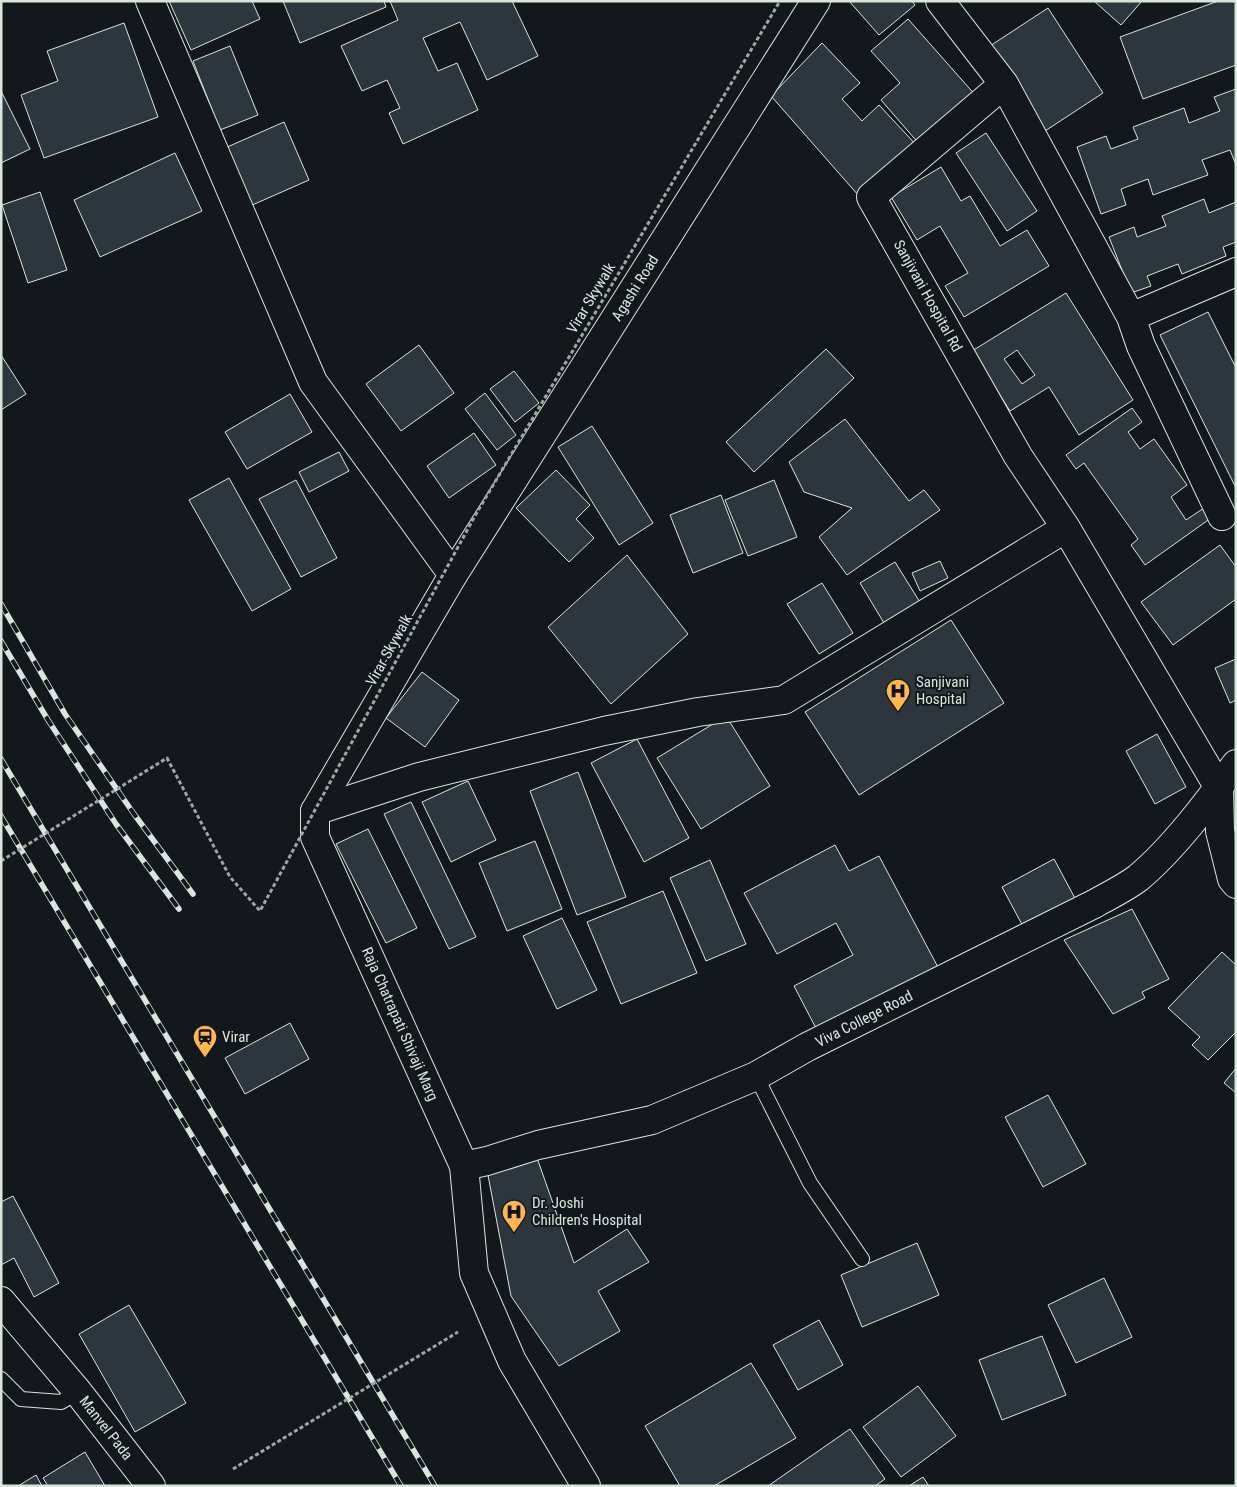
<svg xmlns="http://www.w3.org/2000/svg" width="1237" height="1487" font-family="'Roboto Condensed',sans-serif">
  <rect width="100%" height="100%" fill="#14181c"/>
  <path fill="#2c363c" stroke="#d8e6dc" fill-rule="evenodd" d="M169 1H252L260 19 191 50Z
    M283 1H384L386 7 300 43Z
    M390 1H512L538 56 487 80 460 22 423 38 438 71 457 63 478 110 403 144 389 113 400 108 387 80 362 91 341 46 398 20Z
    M849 1H912L915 5 879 35Z
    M1094 1H1142L1121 25Z
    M1218 1H1236V65L1143 99 1120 37Z
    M1048 8 1103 93 1045 131 990 46Z
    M908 19 977 97 921 146 881 100 900 83 871 51Z
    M124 23 158 117 44 158 21 95 58 81 47 51Z
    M822 43 860 83 842 99 862 121 879 105 920 149 859 196 771 96Z
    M230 46 258 115 220 130 193 61Z
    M1236 89V165L1230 150 1202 160 1208 175 1153 195 1148 179 1121 189 1126 205 1101 214 1077 147 1106 136 1111 149 1138 139 1133 127 1184 108 1189 123 1220 111 1214 97Z
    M1 91 30 149 1 163Z
    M284 122 309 180 250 206 225 148Z
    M986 133 1037 211 1007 231 956 153Z
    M175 153 202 211 100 257 74 200Z
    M941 167 961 201 970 196 1000 246 1027 230 1049 266 964 317 945 286 968 273 940 226 917 240 891 197Z
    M40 192 67 270 28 283 2 205Z
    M1204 199 1209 213 1236 202V242L1223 247 1226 256 1182 274 1178 264 1147 276 1151 286 1131 293 1109 237 1134 227 1137 237 1166 226 1162 216Z
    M1066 293 1133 400 1079 435 1049 387 1010 411 972 351ZM1017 350 1035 375 1022 384 1004 359Z
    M1208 312 1236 368V488L1160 335Z
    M419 345 454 393 401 431 366 384Z
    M826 349 854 378 754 472 726 442Z
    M1 355 26 394 1 410Z
    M514 371 539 403 515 422 490 389Z
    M485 393 516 435 497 450 465 409Z
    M290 394 312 432 247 469 225 432Z
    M1132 408 1142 422 1128 432 1140 449 1154 439 1187 485 1171 497 1186 520 1204 508 1211 518 1145 565 1131 545 1138 539 1084 463 1076 469 1066 455Z
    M845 419 909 501 924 490 940 510 847 575 819 537 852 508 804 492 789 462Z
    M592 426 653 523 619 545 558 447Z
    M474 433 496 465 449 498 427 466Z
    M339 452 349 471 309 492 299 472Z
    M556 470 590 505 576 519 594 538 569 562 516 508Z
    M229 478 291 589 252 611 189 500Z
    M296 480 337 558 301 577 259 499Z
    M774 480 797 537 748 556 725 500Z
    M721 495 743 553 693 573 670 515Z
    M1220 545 1236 567V599L1173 645 1141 602Z
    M627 555 688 634 611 704 548 627Z
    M940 561 948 578 920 591 912 573Z
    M895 562 923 607 887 628 860 583Z
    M822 583 853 633 819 654 787 604Z
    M951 620 1004 703 859 795 805 712Z
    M1236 659V700L1230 703 1215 668Z
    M422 672 459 700 425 747 386 718Z
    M726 716 770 786 701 829 657 758Z
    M1157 734 1186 787 1155 804 1126 751Z
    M637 739 689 838 644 862 591 763Z
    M578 772 626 897 577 915 530 791Z
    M468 781 496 840 451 862 422 802Z
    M411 802 476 937 449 949 384 814Z
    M368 829 417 928 386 943 336 844Z
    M535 841 562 909 507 931 479 863Z
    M835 845 849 871 879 856 940 971 819 1034 794 986 853 955 836 923 777 954 744 893Z
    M1054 859 1078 904 1026 932 1002 887Z
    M710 860 746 944 706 961 670 878Z
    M663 891 697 973 621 1004 587 922Z
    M1132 909 1169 979 1142 992 1145 998 1113 1014 1064 940Z
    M562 918 597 990 557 1009 523 936Z
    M1222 952 1236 965V1032L1208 1060 1192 1045 1200 1037 1168 1008Z
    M290 1023 309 1059 245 1094 225 1058Z
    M1236 1068V1093L1224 1083Z
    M1048 1095 1086 1164 1043 1187 1005 1117Z
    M536 1155 574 1263 627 1229 649 1262 598 1291 620 1331 559 1366 511 1296 487 1170Z
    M13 1196 59 1283 34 1297 14 1258 1 1265V1202Z
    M917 1243 939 1295 862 1327 841 1275Z
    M1104 1278 1132 1337 1076 1363 1048 1305Z
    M129 1305 186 1403 135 1432 79 1334Z
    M819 1320 843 1365 798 1390 773 1345Z
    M1042 1336 1066 1395 1002 1420 979 1360Z
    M751 1363 796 1438 714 1486H680L645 1426Z
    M918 1386 956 1436 901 1477 863 1427Z
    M850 1429 885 1479 875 1486H768Z
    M85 1452 105 1486H48L43 1478Z
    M36 1475 42 1486H18Z
    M923 1477 929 1486H909Z"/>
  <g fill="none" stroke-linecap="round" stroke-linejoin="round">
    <defs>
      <path id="service" d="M756 1076 810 1183 862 1259
        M1 1379 21 1399 61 1402 78 1392"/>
      <path id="minor" d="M150 1 313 382 453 575
        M940 1 1004 84 1131 317 1141 346 1222 516
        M1131 317 1236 272
        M1066 528 1219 788 1220 831 1232 879 1236 884
        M315 811 419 777 604 731 698 712 784 700 1066 528 1018 456 871 197 1004 84
        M464 1166 487 1161 538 1145 652 1120 756 1076 807 1047 1094 904C1108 896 1125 888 1138 878 1173 849 1209 801 1236 764"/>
      <path id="tertiary" d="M586 1486 512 1361 474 1273 464 1166 315 837V811L453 575 816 1"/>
      <path id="primary" d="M1 1301 78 1392 151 1486"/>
    </defs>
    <use href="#service" stroke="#d8e6dc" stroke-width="16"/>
    <use href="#minor" stroke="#d8e6dc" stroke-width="30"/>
    <use href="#tertiary" stroke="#d8e6dc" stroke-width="30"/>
    <use href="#primary" stroke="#d8e6dc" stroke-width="30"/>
    <use href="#service" stroke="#14181c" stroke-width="14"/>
    <use href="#minor" stroke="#14181c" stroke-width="28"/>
    <use href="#tertiary" stroke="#14181c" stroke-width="28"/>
    <use href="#primary" stroke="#14181c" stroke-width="28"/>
    <defs>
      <path id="rail" d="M1 604 65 714 134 814 193 894
        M1 641 48 720 116 824 179 909
        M1 759 435 1486
        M1 816 401 1486"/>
    </defs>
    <use href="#rail" stroke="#d8e6dc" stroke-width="5.5"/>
    <use href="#rail" stroke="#14181c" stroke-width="4" stroke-dasharray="11" stroke-linecap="butt"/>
    <path stroke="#9da8a2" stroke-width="3" stroke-dasharray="4 2.5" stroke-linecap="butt" d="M1 861 167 758 230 877 260 911 476 514 780 1
      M233 1469 458 1332"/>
  </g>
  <defs>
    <symbol id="hospital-pin" viewBox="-11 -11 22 30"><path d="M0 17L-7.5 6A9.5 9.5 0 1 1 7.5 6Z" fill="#ffb74d" stroke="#14181c"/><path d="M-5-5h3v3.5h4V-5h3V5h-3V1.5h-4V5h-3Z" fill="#111"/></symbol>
    <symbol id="station-pin" viewBox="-11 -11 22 30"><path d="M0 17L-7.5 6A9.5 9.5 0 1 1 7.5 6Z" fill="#ffb74d" stroke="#14181c"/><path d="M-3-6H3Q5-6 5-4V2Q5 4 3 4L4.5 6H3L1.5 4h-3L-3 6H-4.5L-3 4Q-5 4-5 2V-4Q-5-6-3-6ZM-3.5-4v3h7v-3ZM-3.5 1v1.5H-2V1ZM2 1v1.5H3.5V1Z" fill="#111"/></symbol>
  </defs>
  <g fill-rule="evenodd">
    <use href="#hospital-pin" x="884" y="677" width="28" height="38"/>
    <use href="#station-pin" x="191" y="1023" width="28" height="38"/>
    <use href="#hospital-pin" x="500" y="1198" width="28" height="38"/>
  </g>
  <g text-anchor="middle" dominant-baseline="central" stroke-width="4" stroke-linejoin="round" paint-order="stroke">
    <g font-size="15" fill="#d8e6dc" stroke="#14181c">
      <text transform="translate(635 288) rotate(-58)">Agashi Road</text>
      <text transform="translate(928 296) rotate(61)">Sanjivani Hospital Rd</text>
      <text transform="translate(591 298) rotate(-59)">Virar Skywalk</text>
      <text transform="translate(389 650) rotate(-61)">Virar Skywalk</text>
      <text transform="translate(864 1019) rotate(-27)">Viva College Road</text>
      <text transform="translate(400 1024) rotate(66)">Raja Chatrapati Shivaji Marg</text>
      <text transform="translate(106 1428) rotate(52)">Manvel Pada</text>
    </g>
    <g font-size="15" fill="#d8e6dc" stroke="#14181c" text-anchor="start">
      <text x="916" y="682">Sanjivani<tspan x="916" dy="17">Hospital</tspan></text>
      <text x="222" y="1037">Virar</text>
      <text x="532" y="1203">Dr. Joshi<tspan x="532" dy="17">Children's Hospital</tspan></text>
    </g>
  </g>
  <rect width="1237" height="1487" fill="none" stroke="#d8e6dc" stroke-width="5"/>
</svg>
